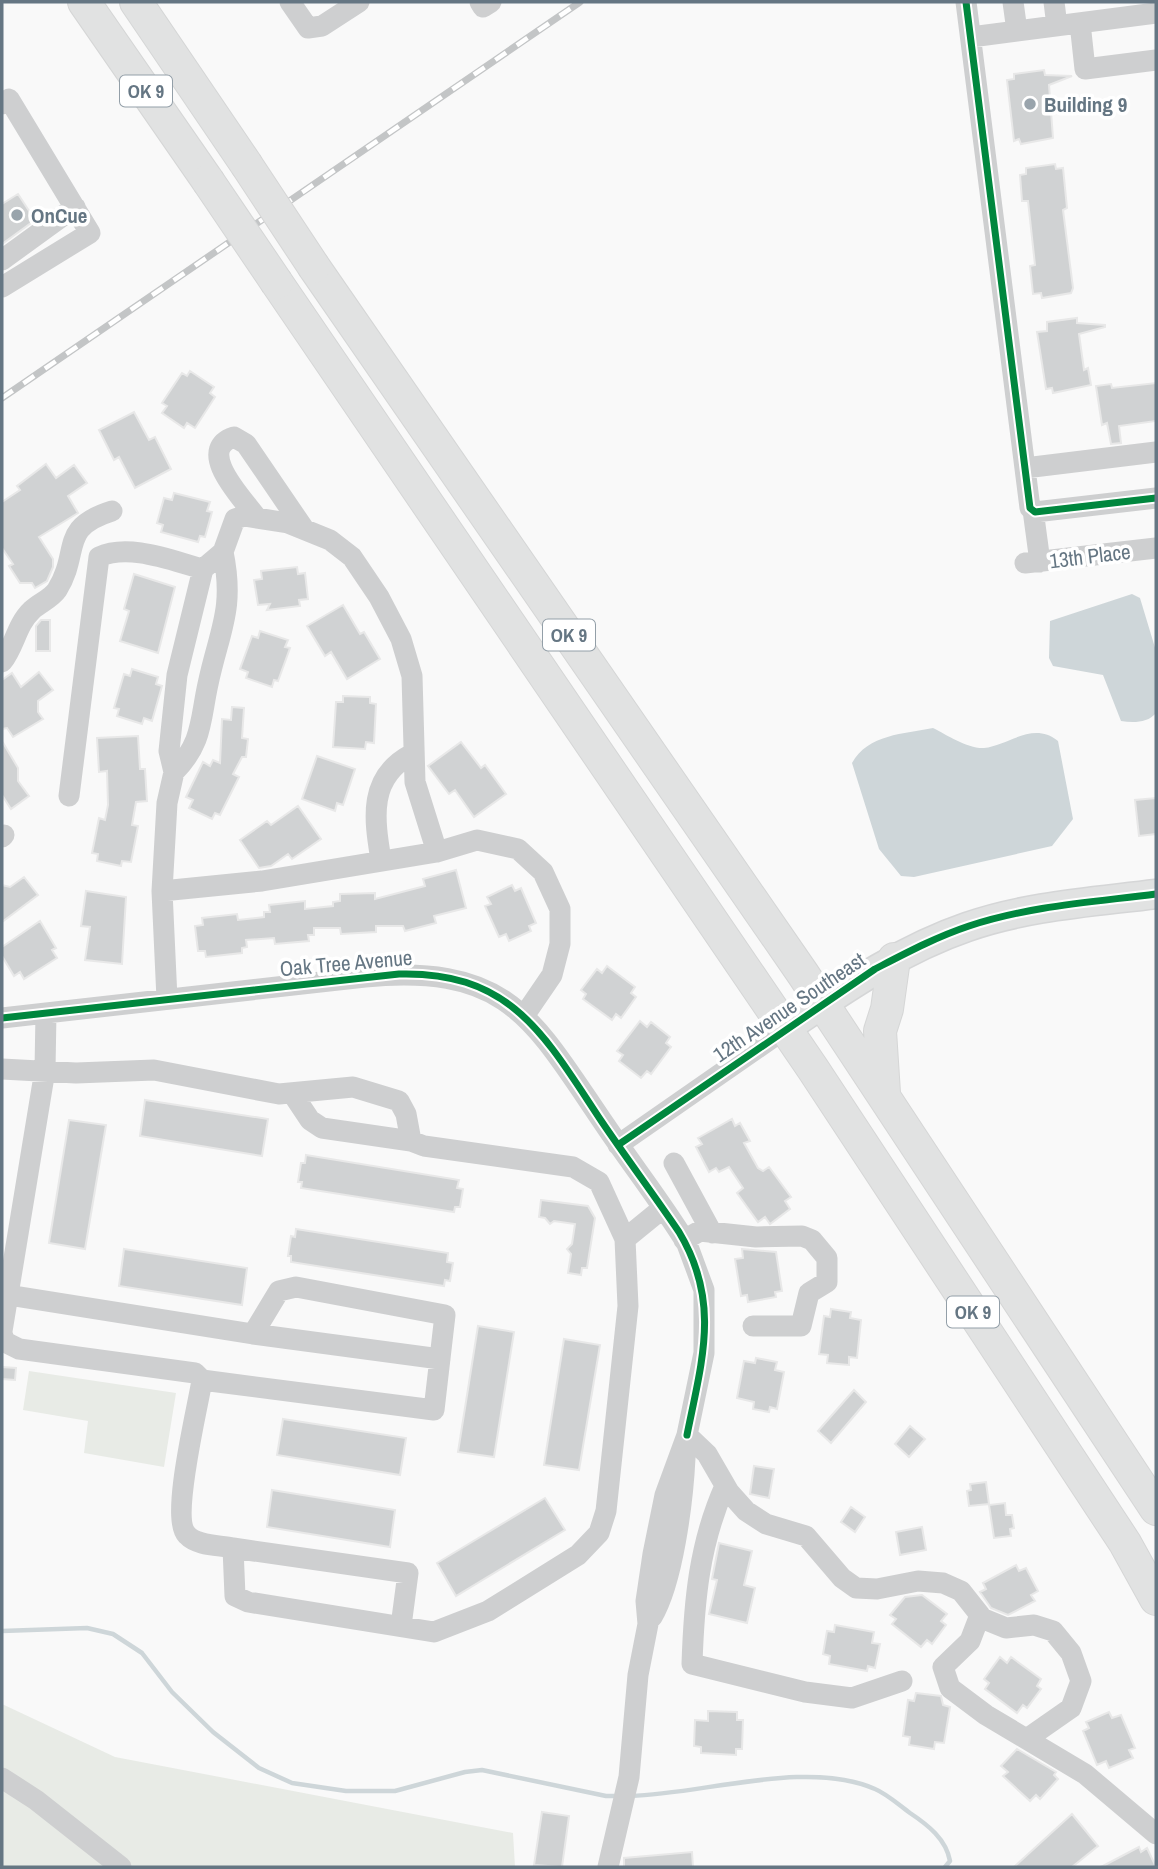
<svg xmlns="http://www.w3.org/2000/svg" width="1158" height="1869" font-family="'Archivo Narrow',sans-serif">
  <rect width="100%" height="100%" fill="#f9f9f9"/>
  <path fill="#e8ebe6" d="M29 1371 176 1393 164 1467 84 1453 88 1421 23 1410Z
    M2 1704 115 1757 513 1833 515 1867H2Z"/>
  <path fill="#ced6d9" d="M1132 594 1140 598 1156 651V713C1148 723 1133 723 1121 721L1103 675 1053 666 1049 658 1050 621Z
    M933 728C947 735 968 749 984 748 1009 745 1033 721 1058 741L1073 819 1052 846 914 877 901 876 879 849 852 763C868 734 904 734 933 728Z"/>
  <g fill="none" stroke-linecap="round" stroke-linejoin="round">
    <path stroke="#ced6d9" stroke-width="4.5" d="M2 1631 87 1628 113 1634 142 1653 172 1692 213 1732 259 1768 292 1783 346 1791H395L465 1772 482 1770 606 1796H619
      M631 1796C703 1794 808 1759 875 1789 887 1794 899 1805 910 1813 928 1825 946 1839 950 1861L945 1867"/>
  </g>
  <path fill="#d0d2d3" stroke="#e8e8e8" stroke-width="2" d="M1044 70 1045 75 1072 76 1049 85 1053 138 1021 144 1019 139 1014 141 1007 80 1014 79V74Z
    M1055 164 1056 169 1063 168 1067 208 1063 210 1073 288 1071 293 1042 298 1041 293 1033 294 1030 266 1035 265 1028 201H1022L1020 175 1026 174V168Z
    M18 194 35 220 2 244V204Z
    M1077 318V323L1105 325V327L1079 334 1084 370 1088 368 1091 385 1053 393 1052 388 1046 389 1037 332 1047 331V322Z
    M190 371 214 387 210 393 215 397 195 428 187 423 184 428 162 413 167 406 162 403 182 373 187 376Z
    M1156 383V421L1119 426 1121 443 1111 444 1107 423 1102 425 1096 386 1111 384 1112 388Z
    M134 412 149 440 155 437 171 469 135 488 119 457 114 460 99 430Z
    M46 464 56 478 74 465 87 483 68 496 78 513 39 537 53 559V567L47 581 35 588 32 583H20L9 566 13 564 2 548V502L20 490 17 486Z
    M174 493 210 502 207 511 212 512 205 537 200 536 198 542 161 532 163 525 157 523 164 498 172 500Z
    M297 567 298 574 305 573 308 599 299 600 300 606 267 610 270 604 258 605 254 580 262 579 261 571Z
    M134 574 175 587 158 653 120 641 129 611 124 609Z
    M343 605 360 634 364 632 380 659 347 679 331 652 325 656 307 626Z
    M41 620H50V651H36V626Z
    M260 631 288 640 285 647 290 648 278 681 274 680 272 687 246 678 248 672 240 669 252 636 258 638Z
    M132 669 158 677 156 684 162 686 152 721 144 718 142 724 117 716 119 709 114 708 124 674 130 676Z
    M39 672 53 690 38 701V712L43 719 13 737 7 728 2 729V680L12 673 21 687Z
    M343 696 370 697V703L376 704 374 743 366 742 365 749 333 747 336 702H343Z
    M232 707 244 708 242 738 248 739 246 757H242L233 774 239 777 220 815 215 813 212 819 189 808 193 800 186 797 203 762 210 766 213 760 220 763 222 719 231 720Z
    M138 736 140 769H145L147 801 136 802 132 825 138 826 131 862 122 861 121 866 97 861 98 854 92 853 99 818 105 820 108 805 107 771 99 772 97 738Z
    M2 741 18 768V781L29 796 11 809 2 795Z
    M461 742 481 768 485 765 506 794 474 817 455 790 449 794 428 766Z
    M317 756 355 769 343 805 337 803 335 811 302 799Z
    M1156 798V834L1139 836 1135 800Z
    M298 806 321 839 292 859 288 854 271 866 259 868 240 840 267 821 271 825Z
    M456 870 466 908 434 916 436 923 405 931 403 926H376V932L341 934 340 928H314V935H308L309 941 275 944 274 938 246 940 247 947 242 948V953L206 957 205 951H198L195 926 203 925 202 918 237 914 238 920 264 917V912H270L269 905 305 901V909L333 906V902L340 901V894L375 893V899L425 886 423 879Z
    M24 877 38 895 2 922V885L10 887Z
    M512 885 515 891 521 888 536 923 529 926 531 931 509 941 506 934 499 937 485 906 491 904 487 897Z
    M86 891 126 897 122 964 85 960 90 927 81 926Z
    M40 921 56 948 52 950 57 958 24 979 20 972 14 976 2 956V947Z
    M607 966 635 987 631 993 636 997 621 1018 616 1014 612 1020 583 999 586 994 581 990 597 969 602 973Z
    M640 1021 647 1027 651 1022 670 1037 666 1043 671 1047 651 1074 647 1071 641 1078 619 1061 623 1055 617 1051Z
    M145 1100 268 1119 262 1156 140 1136Z
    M732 1119 735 1126 740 1123 750 1141 744 1143 758 1168 763 1171 769 1167 791 1197 785 1201 790 1209 770 1224 765 1217 758 1222 737 1193 743 1188 729 1167 719 1172 716 1168 709 1172 696 1147 702 1144 698 1138Z
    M69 1120 106 1125 85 1249 49 1243Z
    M306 1155 459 1180 457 1188 463 1189 460 1207H455L454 1212 301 1188 302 1182H298L301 1163H305Z
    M541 1200 588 1206 595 1218 587 1268H582L581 1275 568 1273 571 1254 567 1249 572 1244 575 1224 554 1221 550 1224 545 1218 539 1217Z
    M296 1229 448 1253 447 1262 453 1263 450 1281 445 1280 444 1286 291 1262V1256H288L291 1236 295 1237Z
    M124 1249 247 1268 242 1305 119 1286Z
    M742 1249 776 1252 782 1291 775 1292 776 1297 748 1302 747 1295 741 1296 735 1259 743 1258Z
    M831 1309 851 1312 850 1318 861 1320 857 1358 849 1357V1365L827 1363 828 1355 819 1354 824 1316 830 1317Z
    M478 1326 514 1332 494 1457 458 1452Z
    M564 1339 600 1345 579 1470 544 1465Z
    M756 1358 777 1362 775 1370 784 1372 777 1409 770 1407 769 1412 753 1409 754 1402 737 1398 744 1361 755 1363Z
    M2 1367 16 1368 15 1380 2 1379Z
    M854 1390 866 1402 831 1443 818 1431Z
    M283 1419 406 1438 400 1475 277 1455Z
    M910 1426 925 1439 909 1457 895 1444Z
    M754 1466 774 1469 769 1498 750 1494Z
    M986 1482 989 1504 969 1506 967 1491 971 1490 970 1484Z
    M272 1490 395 1510 390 1547 267 1527Z
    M545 1498 565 1530 456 1596 437 1563Z
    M1005 1503 1006 1515H1012L1014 1528 1010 1529 1011 1536 994 1538 989 1505Z
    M851 1507 865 1517 855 1532 841 1522Z
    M922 1527 926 1550 900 1555 896 1532Z
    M719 1543 752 1551 744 1585 755 1588 747 1623 709 1614 717 1580 712 1579Z
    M1016 1565 1019 1571 1026 1568 1038 1591 1031 1595 1035 1601 1008 1615 991 1608 980 1592 986 1589 983 1583Z
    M922 1595 947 1614 941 1621 946 1625 932 1644 927 1640 921 1647 892 1624 896 1619 890 1615 905 1597Z
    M835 1625 874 1632 872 1643 880 1644 875 1668 868 1666 867 1671 829 1664 830 1656 823 1654 827 1631 834 1632Z
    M1000 1657 1007 1663 1011 1657 1041 1679 1037 1686 1041 1689 1027 1708 1023 1705 1017 1713 985 1689 989 1683 984 1679Z
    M916 1693 941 1696 943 1705 950 1707 944 1743 935 1742 934 1749 909 1745 910 1737 903 1736 908 1700 914 1701Z
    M708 1711 737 1712V1720H743L742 1749H736V1755L701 1753V1747L694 1746 695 1720 708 1721Z
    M1109 1712 1112 1718 1121 1715 1135 1748 1129 1750 1133 1758 1109 1768 1106 1761 1097 1765 1083 1731 1089 1728 1086 1722Z
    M1017 1749 1056 1772 1054 1775 1058 1779 1040 1799 1036 1795 1030 1801 1003 1776 1008 1772 1001 1766Z
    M542 1812 569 1816 562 1867 534 1865Z
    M1072 1814 1098 1846 1072 1867H1014Z
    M1139 1847 1141 1852 1147 1848 1156 1867H1101Z
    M692 1852 693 1867H624V1858Z"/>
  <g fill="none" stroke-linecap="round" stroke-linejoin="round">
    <defs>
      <path id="major" d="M785 1029C843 990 900 950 967 927 1027 906 1093 902 1156 894"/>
      <path id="highway" d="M84 2 208 181
        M136 2 246 164
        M314 267 803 974 1156 1509
        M277 283 813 1069 1125 1543 1156 1599
        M884 1093 880 1031 887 1009 894 959"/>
    </defs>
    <use href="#major" stroke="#d5d6d7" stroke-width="31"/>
    <use href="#highway" stroke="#d5d6d6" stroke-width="34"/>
    <path stroke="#cecfd0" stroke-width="21" d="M290 2 308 28 322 26 359 2
      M480 2 483 7 491 2
      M966 2 1030 508 1035 512 1156 498
      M1013 2 1017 31
      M1054 2 1057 26
      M1080 23 1085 69 1156 60
      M971 37 1156 13
      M2 104 9 99 90 233 2 287
      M2 260 75 207
      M1025 468 1156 452
      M1033 510 1040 562
      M257 518C244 500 194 450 234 437L246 444 304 529
      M1025 563 1156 548
      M2 662C15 646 16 625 32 610 39 603 51 599 57 590 81 551 58 528 112 511
      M174 772C203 743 200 720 208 684 219 631 235 610 223 552
      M69 796 99 557C129 543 172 561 203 569
      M2 837 4 835
      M381 860C374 818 368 777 412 754
      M162 891 262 881 437 852 477 840 518 849 543 872 560 909V944L552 975 524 1016
      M167 999 162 891 167 803 174 772 169 751 177 675 203 569 223 552 235 519 244 516 288 523 330 540 352 557 379 597 401 639 412 676 415 782 437 852
      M2 1018 365 977C509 964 532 1018 605 1125 632 1165 662 1203 687 1244L704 1290V1353L687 1435 665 1495 653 1554 646 1601 648 1624 638 1675 629 1777 608 1867
      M2 1069 76 1073 154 1070 279 1094 353 1087 399 1101 406 1114 411 1141 424 1146 573 1167 599 1182 625 1239
      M292 1093 310 1120 322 1128 411 1141
      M618 1145 785 1029
      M674 1163 712 1233
      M684 1240 700 1231 756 1237 802 1236 812 1240 827 1258V1282L809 1293 801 1326H753
      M8 1295 253 1334 279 1291 296 1287 445 1315 434 1410 202 1380
      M2 1331 45 1070 46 1013
      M2 1334 5 1342 19 1349 195 1373 202 1380C198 1407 170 1518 187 1535 197 1546 219 1545 233 1548L235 1596 248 1602 434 1632 488 1611 578 1555 599 1533 606 1511 628 1306 625 1239 663 1208
      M253 1334 440 1359
      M687 1435 707 1454 729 1492 746 1511 766 1524 806 1536 842 1578 856 1588 877 1589 918 1581 943 1583 961 1591 980 1615 970 1641 943 1667 950 1688 986 1715 1085 1774 1156 1834
      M725 1486C699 1544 694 1602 692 1664L805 1692 852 1698 902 1681
      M233 1548 408 1573 401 1626
      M652 1617C673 1582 683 1500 685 1458
      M979 1617 1006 1628 1034 1625 1053 1631 1071 1653 1081 1681 1071 1708 1028 1738
      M2 1778 36 1800 121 1867"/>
    <use href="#major" stroke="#e1e2e2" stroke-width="28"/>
    <use href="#highway" stroke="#e1e2e2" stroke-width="32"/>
    <defs>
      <path id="rail" d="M2 398 580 2"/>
    </defs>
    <use href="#rail" stroke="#c3c5c6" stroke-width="7"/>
    <use href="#rail" stroke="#fff" stroke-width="4.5" stroke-dasharray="13" stroke-linecap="butt"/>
    <defs>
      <path id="highway-bridge" d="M246 164 314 267
        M208 181 277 283"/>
    </defs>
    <use href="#highway-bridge" stroke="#d5d6d6" stroke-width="34" stroke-linecap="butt"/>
    <use href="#highway-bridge" stroke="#e1e2e2" stroke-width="32"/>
    <defs>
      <path id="cycleway" d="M966 2 1030 508 1035 512 1156 498
        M2 1018 399 974C513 971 546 1038 602 1122 627 1159 654 1195 679 1232 721 1302 702 1360 687 1435
        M618 1145 875 969C906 953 936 937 969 926 1029 906 1094 902 1156 894"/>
    </defs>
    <use href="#cycleway" stroke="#fff" stroke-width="11"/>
    <use href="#cycleway" stroke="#00873e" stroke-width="7"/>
  </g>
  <g fill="#99a4ac" stroke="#fff" stroke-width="2.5">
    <circle cx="1030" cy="104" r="7"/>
    <circle cx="17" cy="215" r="7"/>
  </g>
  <g text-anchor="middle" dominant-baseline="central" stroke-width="7" stroke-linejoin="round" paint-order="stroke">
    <g fill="#fff" stroke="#939fa8" stroke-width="2">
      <rect x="120" y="75.5" width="52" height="31" rx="5"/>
      <rect x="543" y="619.5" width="52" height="31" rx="5"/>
      <rect x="947" y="1296.5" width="52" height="31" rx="5"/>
    </g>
    <g font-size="19" font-weight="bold" fill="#657683">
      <text x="146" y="91">OK 9</text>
      <text x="569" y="635">OK 9</text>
      <text x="973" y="1312">OK 9</text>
    </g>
    <g font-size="21" font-weight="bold" fill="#657683" stroke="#fff" text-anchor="start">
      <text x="1044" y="104">Building 9</text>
      <text x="31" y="215">OnCue</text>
    </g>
    <g font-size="21" fill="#657683" stroke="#fff">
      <text transform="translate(1090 556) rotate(-7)">13th Place</text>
      <text transform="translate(346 963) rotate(-5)">Oak Tree Avenue</text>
      <text transform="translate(789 1007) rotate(-34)">12th Avenue Southeast</text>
    </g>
  </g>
  <rect width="1158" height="1869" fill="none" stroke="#657683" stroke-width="7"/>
</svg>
